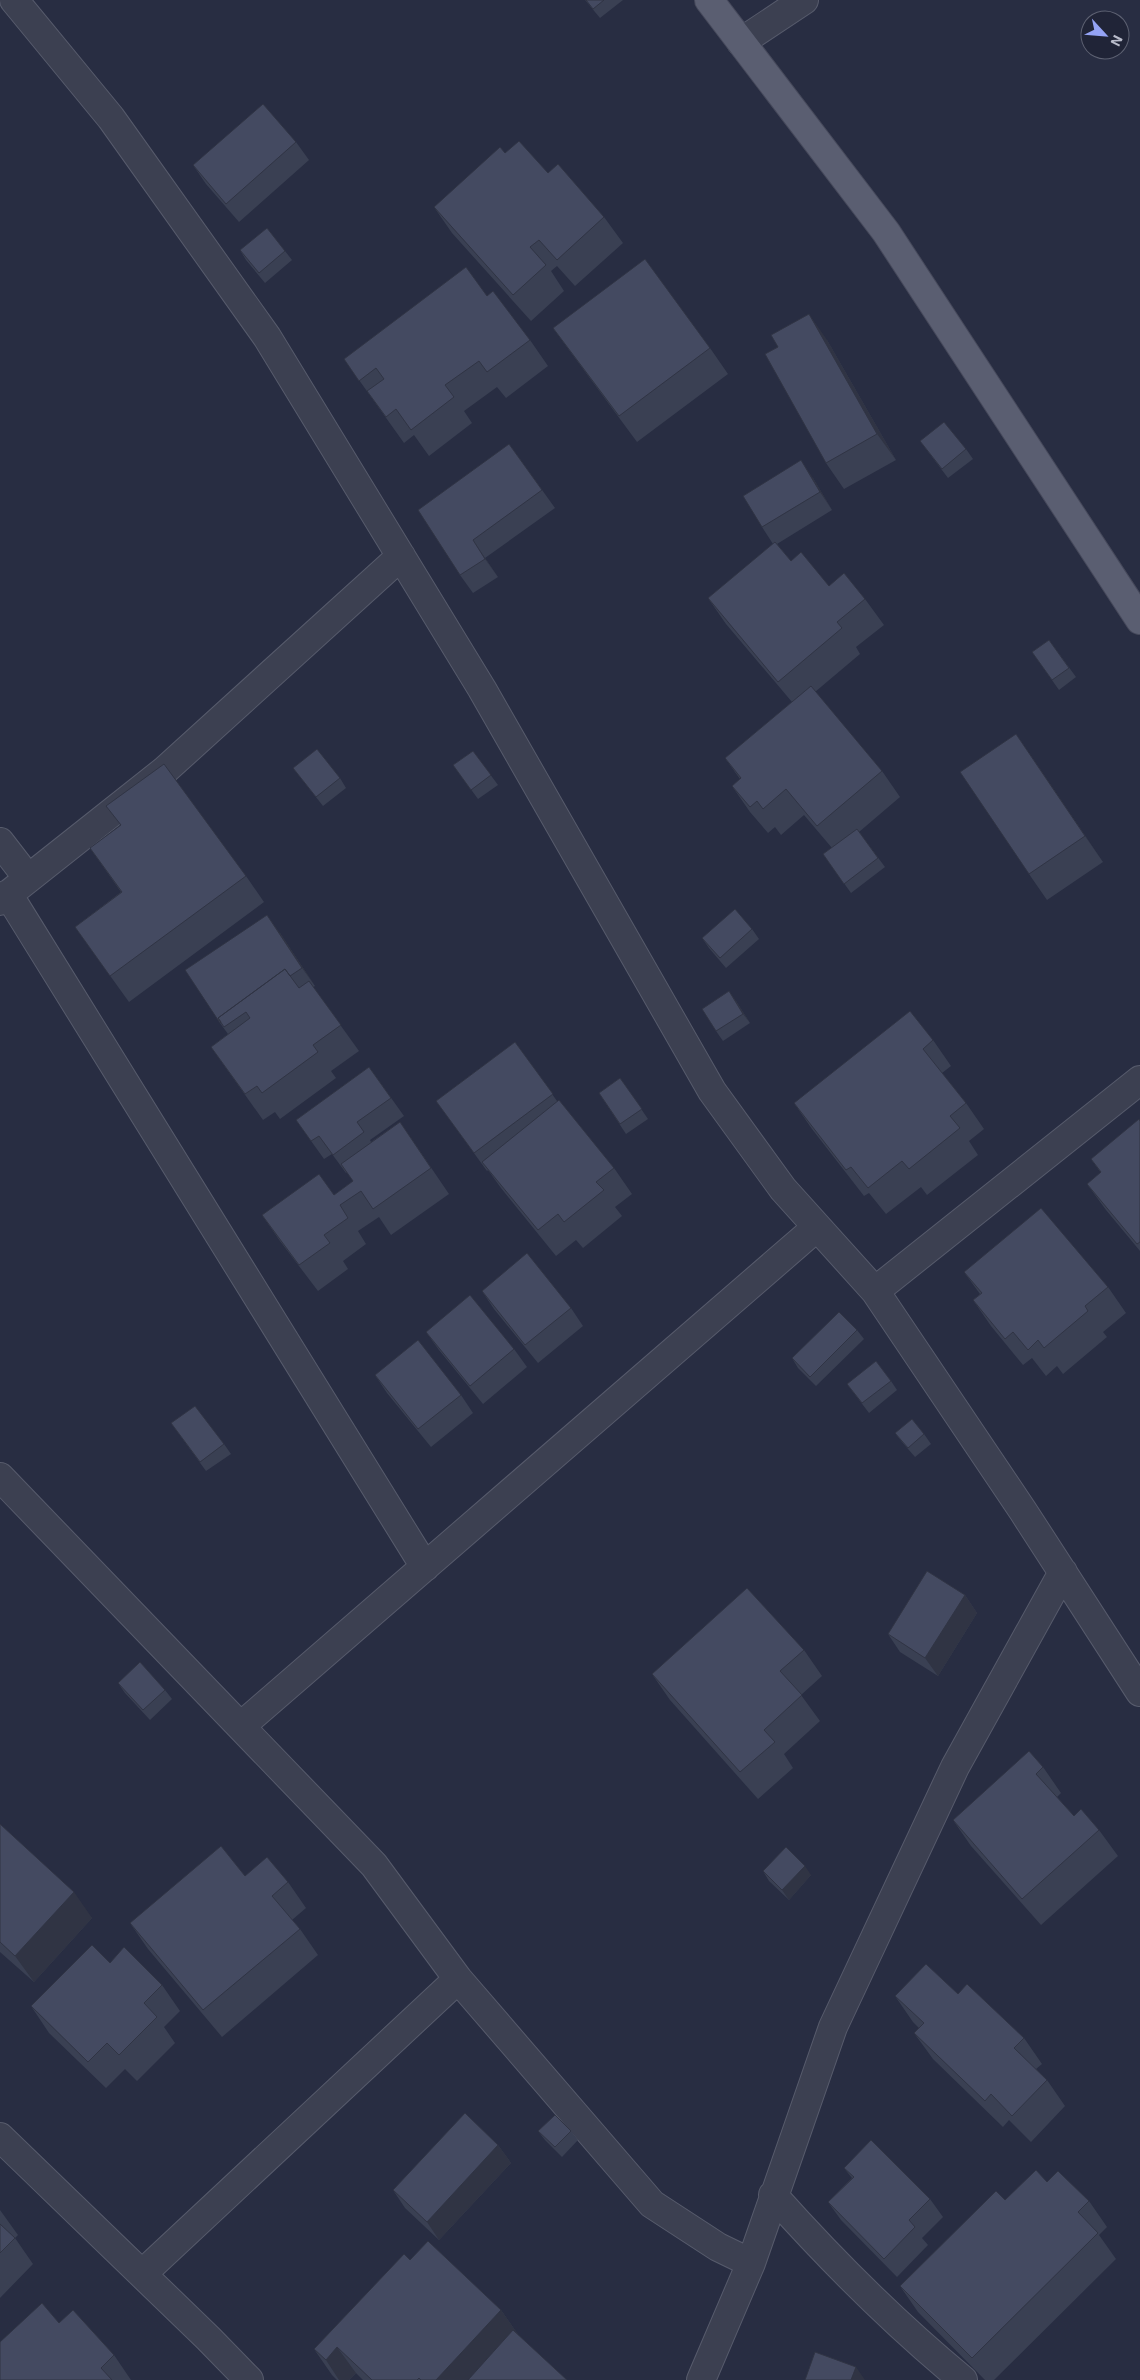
<svg xmlns="http://www.w3.org/2000/svg" width="1140" height="2380" font-family="'Exo 2',sans-serif">
  <rect width="100%" height="100%" fill="#282d42"/>
  <g fill="none" stroke-linecap="round" stroke-linejoin="round">
    <defs>
      <path id="minor" d="M14 0 111 118 267 337 482 689 712 1091 783 1189 875 1291 1023 1511 1140 1692
        M741 42 804 0
        M0 842 27 877
        M8 894 425 1567
        M0 901 164 771 401 556
        M875 1291 1140 1080
        M0 1477 374 1865 458 1979 652 2204 718 2247 751 2263
        M241 1726 817 1227
        M0 2137 208 2338 249 2380
        M773 2195C832 2261 895 2324 963 2380
        M142 2274 458 1979
        M701 2380 751 2263 833 2027 955 1767 1063 1572"/>
      <path id="major" d="M709 0 886 232 1140 620"/>
    </defs>
    <use href="#minor" stroke="#575b6c" stroke-width="30"/>
    <use href="#major" stroke="#46495b" stroke-width="30"/>
    <use href="#minor" stroke="#3c4051" stroke-width="28"/>
    <use href="#major" stroke="#5a5e71" stroke-width="28"/>
  </g>
  <path fill="#3a4053" d="M585 0H623L600 18Z
    M296 142 309 160 239 222 206 184 193 165Z
    M505 153 548 173 604 217 623 243 575 286 557 266 551 271 564 291 531 321 452 233 434 207Z
    M240 250 285 251 292 260 265 283 246 260Z
    M487 296 530 340 548 366 506 398 497 387 464 411 472 423 429 456 414 435 404 443 344 359Z
    M553 328 710 348 728 374 637 442 572 354Z
    M827 340 896 460 844 489 826 463 778 347Z
    M920 441 966 449 973 459 948 478Z
    M509 444 555 508 485 558 498 577 473 593 460 575Z
    M813 478 832 510 777 544 791 561 829 586 865 599 884 625 856 647 860 654 815 692 882 771 900 797 859 832 885 867 851 893 823 854 832 848 804 815 781 835 775 827 768 833 750 812 732 786 740 779 725 758 792 702 726 624 708 598 773 544 762 527Z
    M1049 640 1076 677 1059 690 1032 652Z
    M1016 734 1103 862 1047 900 1029 874Z
    M473 751 498 785 478 799 453 765Z
    M293 768 340 778 346 788 323 806Z
    M106 806 246 876 264 902 129 1002 75 927 121 892 90 848 120 825Z
    M752 929 759 939 726 968 709 948 702 938Z
    M280 933 315 986 313 987 359 1051 331 1071 336 1078 280 1119 275 1112 263 1120 211 1047 228 1034 220 1023Z
    M736 1001 750 1023 723 1041 716 1031Z
    M933 1040 951 1066 942 1073 966 1103 984 1129 969 1141 978 1155 927 1195 921 1187 886 1214 869 1193 864 1196 812 1129 794 1103Z
    M515 1042 557 1101 614 1168 632 1194 615 1207 622 1216 583 1248 576 1240 556 1256 501 1188 488 1170 487 1171 436 1101Z
    M369 1067 404 1116 370 1140 371 1142 400 1122 449 1194 391 1235 379 1217 358 1231 366 1244 343 1261 348 1269 318 1291 280 1241 262 1215 334 1195 353 1181 347 1172 346 1173 332 1154 324 1159 296 1120Z
    M620 1078 648 1119 626 1134 599 1093Z
    M1140 1121V1251L1106 1210 1087 1184 1101 1173 1091 1159Z
    M964 1272 1108 1287 1126 1313 1103 1332 1107 1337 1063 1374 1057 1366 1046 1376 1032 1358 1023 1365 991 1326 973 1300 980 1294Z
    M482 1291 571 1308 583 1326 538 1363 494 1309Z
    M857 1330 864 1339 816 1386 798 1368 792 1358Z
    M426 1332 514 1349 527 1367 483 1404 439 1350Z
    M375 1375 461 1395 473 1413 431 1447 387 1393Z
    M891 1381 897 1390 869 1413 847 1384Z
    M171 1423 224 1444 231 1454 206 1471Z
    M895 1433 924 1434 931 1444 915 1457 902 1442Z
    M965 1595 977 1613 938 1676 900 1652 888 1634Z
    M804 1650 822 1676 801 1695 820 1721 784 1754 793 1768 758 1799 670 1700 652 1674Z
    M118 1683 165 1690 172 1699 150 1720 125 1693Z
    M1043 1767 1061 1793 1057 1797 1074 1816 1099 1830 1118 1856 1041 1925 971 1846 953 1820Z
    M0 1824 92 1918 34 1982 0 1952Z
    M763 1871 811 1875 789 1900 769 1881Z
    M245 1876 288 1882 306 1908 292 1920 300 1929 318 1955 222 2037 148 1949 130 1923Z
    M110 1963 162 1985 180 2011 164 2027 175 2043 137 2081 125 2069 106 2088 49 2033 31 2006Z
    M958 1994 1024 2038 1042 2064 1036 2069 1047 2080 1065 2106 1031 2142 1009 2120 1003 2127 933 2059 914 2033 919 2028 913 2022 895 1996Z
    M538 2131H571L578 2140 562 2157 545 2140Z
    M498 2145 511 2163 439 2240 405 2208 393 2190Z
    M844 2168 930 2199 943 2217 922 2238 928 2245 897 2277 841 2220 828 2202 852 2178Z
    M1005 2200 1089 2201 1107 2227 1099 2235 1116 2259 994 2380H985L918 2312 900 2286Z
    M0 2210 18 2235 15 2238 33 2264 0 2298Z
    M410 2260 501 2310 519 2336 567 2380H363L356 2373 349 2380H337L332 2375 314 2349Z
    M59 2323 114 2355 131 2380H0Z"/>
  <path fill="#303444" d="M809 314 827 340 896 460 877 434Z
    M801 460 813 478 832 510 820 492Z
    M473 540 485 558 498 577 485 559Z
    M1016 734 1034 760 1103 862 1085 836Z
    M267 915 280 933 315 986 302 968Z
    M729 991 736 1001 750 1023 743 1014Z
    M965 1595 977 1613 938 1676 925 1658Z
    M805 1866 811 1875 789 1900 782 1890Z
    M74 1892 92 1918 34 1982 15 1956Z
    M498 2145 511 2163 439 2240 427 2222Z
    M501 2310 519 2336 478 2380H436Z
    M337 2347 356 2373 349 2380H339L326 2360Z
    M856 2367 865 2380H851Z"/>
  <path fill="#444a61" stroke="#303444" d="M586 0H604L593 9Z
    M263 104 296 142 226 204 193 165Z
    M519 141 548 173 558 164 604 217 557 260 539 240 530 247 546 265 513 295 434 207 500 147 505 153Z
    M267 228 285 251 259 273 240 250Z
    M645 259 710 348 619 416 553 328Z
    M466 267 487 296 493 291 530 340 487 372 479 361 445 385 454 397 411 430 396 409 386 417 367 391 384 379 376 368 359 381 344 359Z
    M809 314 877 434 826 463 765 354 778 347 771 335Z
    M944 422 966 449 942 469 920 441Z
    M509 444 542 490 473 540 485 559 460 575 418 510Z
    M801 460 820 492 762 527 743 496Z
    M775 542 791 561 801 552 829 586 844 573 865 599 837 622 842 628 778 682 708 598Z
    M1049 640 1069 668 1052 680 1032 652Z
    M811 686 882 771 817 826 786 789 763 809 757 801 750 807 732 786 741 778 725 758Z
    M1016 734 1085 836 1029 874 960 772Z
    M317 749 340 778 316 797 293 768Z
    M473 751 491 775 471 790 453 765Z
    M164 764 246 876 110 976 75 927 122 892 90 848 121 825 106 806Z
    M857 829 878 858 844 884 823 854Z
    M735 909 752 929 720 958 702 938Z
    M267 915 302 968 290 976 285 969 218 1018 221 1022 220 1023 185 970Z
    M285 969 299 988 309 981 341 1025 313 1045 318 1052 262 1093 257 1086 245 1094 211 1047 250 1018 246 1012 224 1027 218 1018Z
    M729 991 743 1014 716 1031 702 1009Z
    M910 1011 933 1040 923 1049 966 1103 950 1116 960 1128 909 1169 902 1161 868 1188 851 1167 846 1170 794 1103Z
    M515 1042 553 1094 474 1153 436 1101Z
    M369 1067 391 1098 357 1122 364 1132 333 1155 319 1136 311 1141 296 1120Z
    M620 1078 642 1109 620 1124 599 1093Z
    M559 1100 614 1168 596 1182 604 1190 564 1222 558 1214 538 1230 482 1162Z
    M1139 1119 1140 1121V1242L1137 1244 1087 1184 1101 1172 1091 1159Z
    M400 1122 431 1168 373 1209 361 1191 340 1205 348 1218 324 1235 330 1243 299 1265 262 1215 319 1174 334 1195 353 1181 341 1164Z
    M1041 1208 1108 1287 1085 1306 1088 1311 1044 1348 1038 1340 1028 1350 1013 1332 1005 1339 973 1300 982 1293 964 1272Z
    M527 1253 571 1308 525 1345 482 1291Z
    M470 1295 514 1349 470 1386 426 1332Z
    M839 1312 857 1330 810 1377 792 1358Z
    M418 1340 461 1395 418 1429 375 1375Z
    M876 1361 891 1381 862 1403 847 1384Z
    M195 1406 224 1444 200 1462 171 1423Z
    M912 1419 924 1434 908 1448 895 1433Z
    M927 1571 965 1595 925 1658 888 1634Z
    M747 1588 804 1650 780 1671 802 1695 764 1730 775 1742 740 1772 652 1674Z
    M140 1662 165 1690 143 1710 118 1683Z
    M1029 1751 1043 1767 1036 1774 1074 1816 1081 1809 1099 1830 1022 1899 953 1820Z
    M0 1824 74 1892 15 1956 0 1942Z
    M221 1846 245 1876 267 1857 288 1882 272 1896 300 1929 203 2010 130 1923Z
    M786 1847 805 1866 782 1890 763 1871Z
    M92 1945 110 1963 124 1947 162 1985 144 2003 157 2017 119 2055 107 2043 88 2062 31 2006Z
    M926 1964 958 1994 967 1984 1024 2038 1014 2048 1047 2080 1012 2116 991 2094 985 2101 914 2033 924 2023 895 1996Z
    M465 2113 498 2145 427 2222 393 2190Z
    M555 2115 571 2131 555 2147 538 2131Z
    M871 2140 930 2199 909 2220 915 2227 884 2259 828 2202 854 2177 844 2168Z
    M1036 2170 1047 2182 1058 2171 1089 2201 1078 2212 1098 2233 972 2358 900 2286 996 2191 1005 2200Z
    M0 2224 15 2238 0 2253Z
    M428 2241 501 2310 436 2380H421L419 2378 417 2380H372L337 2347 326 2360 314 2349 404 2254 410 2260Z
    M42 2303 59 2323 73 2310 114 2355 101 2368 112 2380H0V2342Z
    M513 2330 567 2380H468Z
    M815 2352 856 2367 851 2380H805Z"/>
  <g transform="translate(1105 35) rotate(116)"><circle r="24" fill="#202437" stroke="#5d6172"/>
  <path d="M0-4L9 19L0 12L-9 19Z" fill="#94a3f5"/>
  <text y="-8" font-size="14" font-weight="bold" text-anchor="middle" fill="#b9bccb">N</text>
  </g>
</svg>
